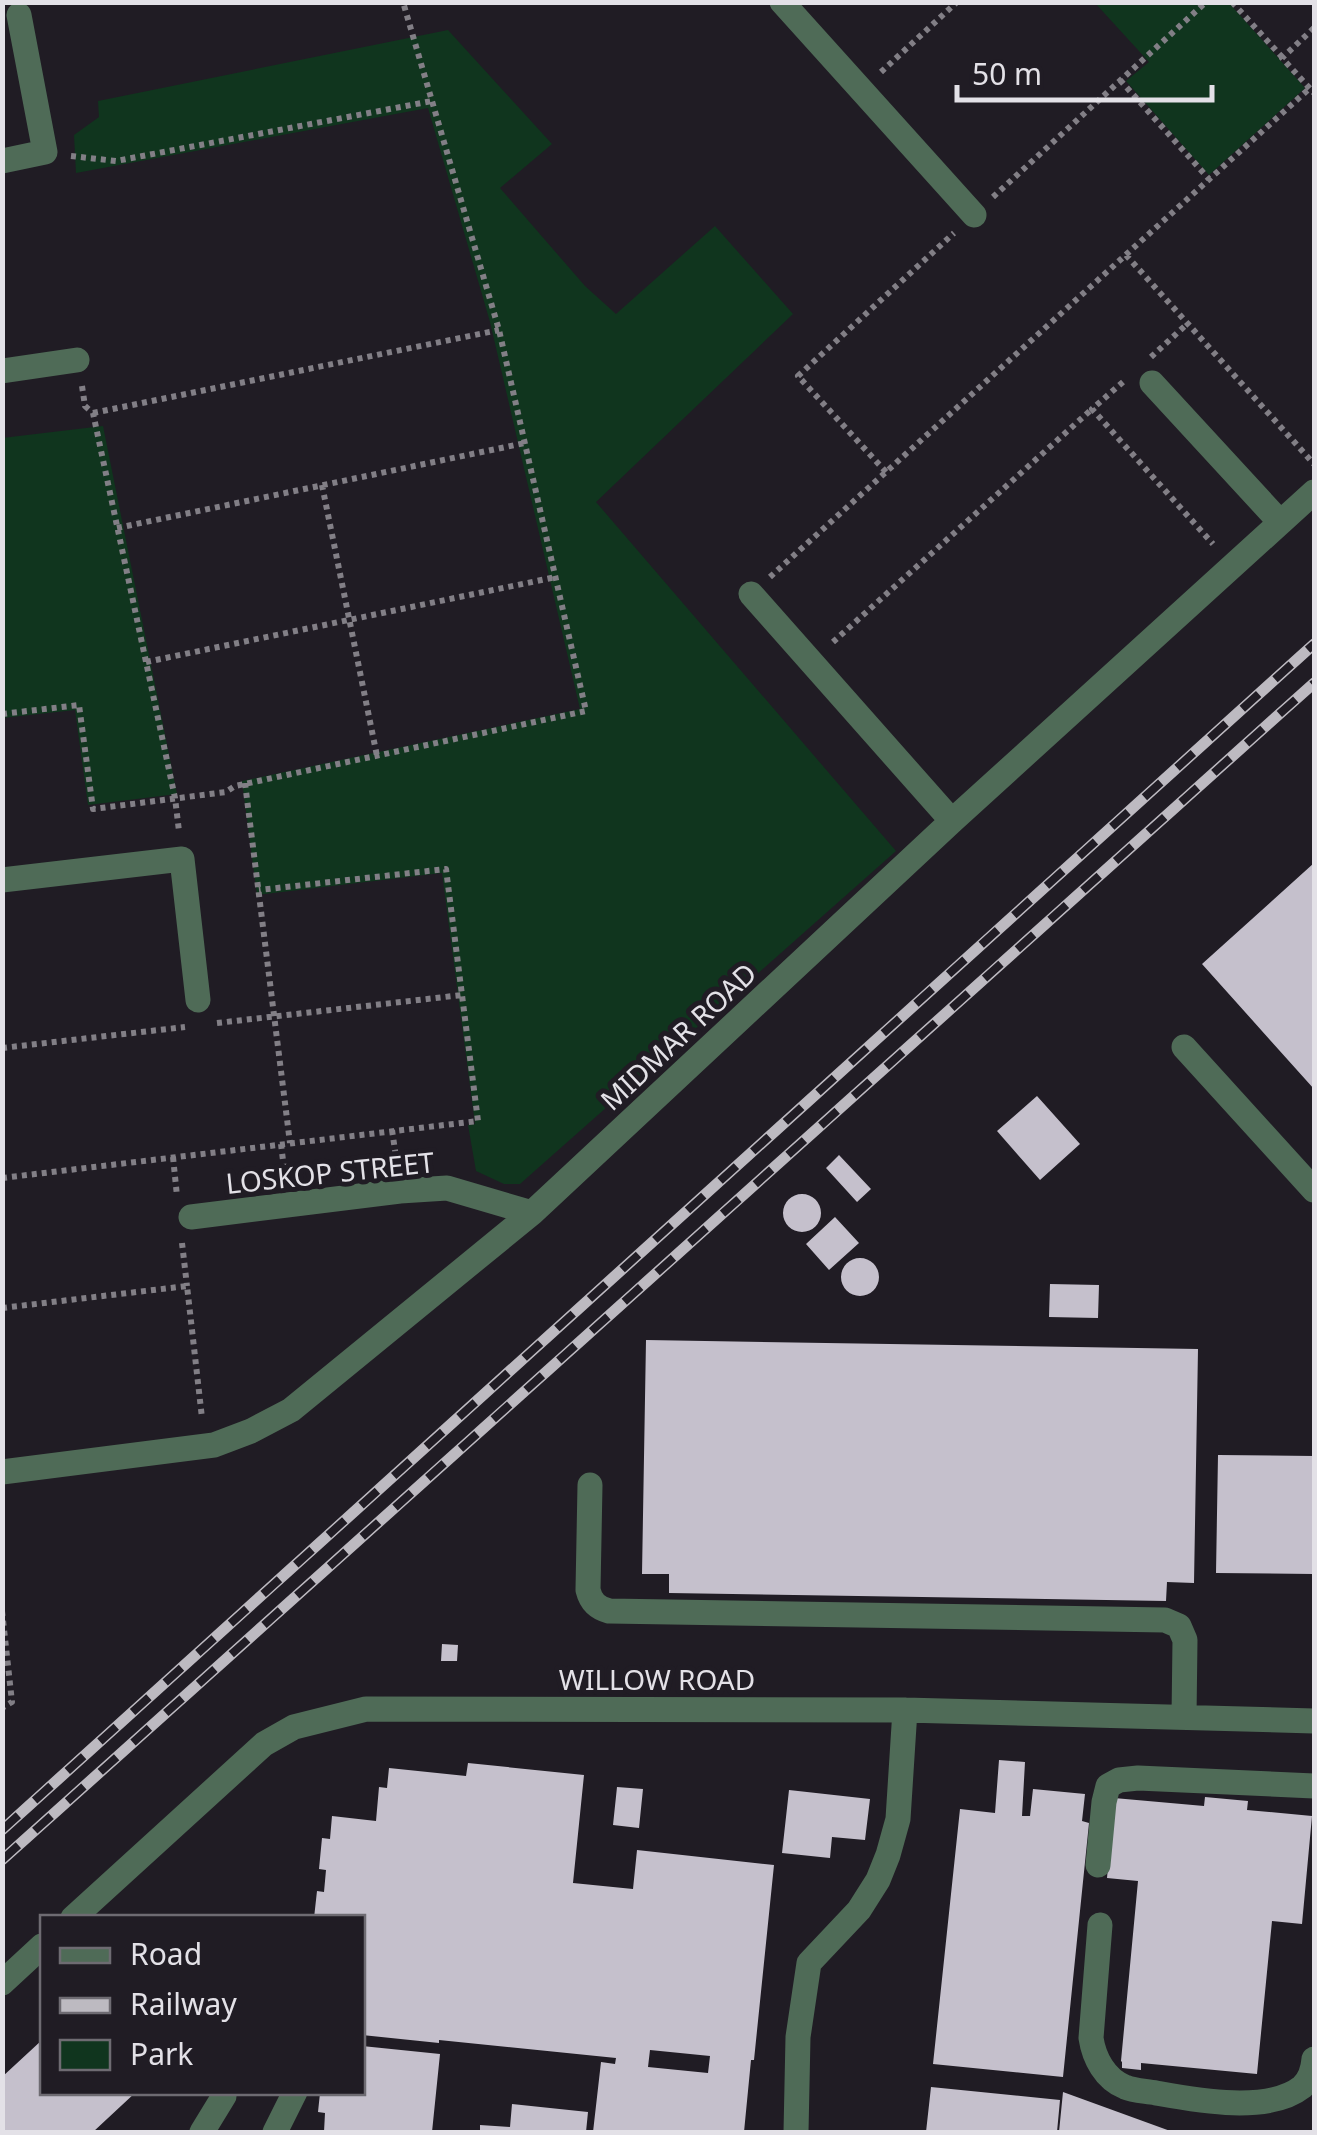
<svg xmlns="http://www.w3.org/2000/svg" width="1317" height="2135" font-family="'Noto Sans',sans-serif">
  <rect width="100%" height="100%" fill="#201c24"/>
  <path fill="#10351e" d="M1095 3H1229L1305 88 1209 175 1126 81 1149 62Z
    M448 30 552 144 500 188 585 286 616 314 715 226 793 314 596 502 896 851 520 1184H504L476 1171 468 1125 475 1124 442 873 257 895 242 781 580 709 490 322 428 108 76 173 74 135 99 117 98 101Z
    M103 426 177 794 88 805 75 710 3 718 2 438Z"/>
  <path fill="#c5c0cc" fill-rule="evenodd" d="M1314 863V1089L1202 964Z
    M1037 1096 1080 1144 1040 1180 997 1131Z
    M839 1155 871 1189 857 1202 826 1168Z
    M783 1213a19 19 0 1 1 38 0a19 19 0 1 1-38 0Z
    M835 1217 859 1243 829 1270 806 1244Z
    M841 1277a19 19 0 1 1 38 0a19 19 0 1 1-38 0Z
    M1050 1284 1099 1285 1098 1318 1049 1317Z
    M646 1340 1198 1349 1194 1583 1167 1582 1166 1601 669 1593V1574H642Z
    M1218 1455 1314 1456V1574L1216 1573Z
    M442 1644 458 1645 457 1661H441Z
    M999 1760 1025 1762 1022 1816H1030L1033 1789 1085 1794 1082 1821 1089 1823 1063 2077 933 2064 960 1809 995 1813Z
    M468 1763 584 1775 573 1883 633 1889 637 1850 774 1865 754 2060H751L744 2132H593L601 2062 615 2064 616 2058 439 2040V2043L362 2035V1918H314L317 1891 324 1892 326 1870 319 1869 322 1838 330 1839 332 1816 376 1821 379 1787 387 1788 389 1768 466 1776ZM650 2050 710 2056 708 2073 648 2067Z
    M617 1787 643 1789 639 1828 613 1825Z
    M789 1790 870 1799 865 1840 832 1837 830 1858 782 1853Z
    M1205 1797 1248 1801 1247 1810 1312 1816 1302 1924 1272 1921 1257 2074 1141 2063V2070L1122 2068V2062L1121 2061 1138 1881 1107 1878 1114 1798 1204 1806Z
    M42 2040V2092H136L93 2132H2V2087L5 2084 2 2077Z
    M362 2046 440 2054 432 2132H324L325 2113 318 2112 320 2093 362 2092Z
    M931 2087 1060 2100 1057 2132H926Z
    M1063 2092 1173 2132H1059Z
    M512 2104 588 2112 586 2132H480V2125L510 2127Z"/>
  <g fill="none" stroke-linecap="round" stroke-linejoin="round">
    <path stroke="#827f86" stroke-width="6" stroke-dasharray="5 5" stroke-linecap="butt" d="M1232 2 1282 57
      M1314 28 1282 58 1314 93
      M881 72 957 2
      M1120 80 1209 179
      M71 156 116 161 432 101
      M993 197 1206 2
      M1126 255 1314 464
      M1151 357 1187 324
      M1123 382 1092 409 1213 544
      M82 386 85 406 93 413 175 798 179 831
      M93 413 499 330
      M886 472 798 376 954 233
      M322 485 377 756
      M117 528 525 443
      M770 577 1310 88
      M833 642 1092 409
      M146 662 556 577
      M2 714 79 705 93 809 226 792 235 786 586 711 499 330 403 2
      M245 783 290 1143
      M217 1023 462 995
      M2 1048 185 1027
      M392 1130 397 1164
      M281 1144 285 1177
      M173 1157 177 1196
      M2 1178 478 1121 446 869 259 890
      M182 1243 187 1286
      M2 1308 187 1286 202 1418
      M2 1611 12 1702 2 1708"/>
    <path stroke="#4f6b57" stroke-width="25" d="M782 2 974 215
      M2 161 45 152 19 15
      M2 371 77 360
      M1152 383 1280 522
      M751 594 952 821
      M2 880 182 859 198 1000
      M1184 1047 1314 1190
      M191 1217 400 1191 447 1188 532 1213
      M2 1472 214 1445 251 1431 291 1410 532 1213 952 821 1314 492
      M590 1485 588 1590C591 1602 597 1608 609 1611L1165 1620 1179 1626 1185 1640 1184 1717
      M1098 1865 1104 1802 1108 1786 1119 1780 1138 1778 1314 1786
      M73 1918 264 1744 294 1727 366 1709 905 1710 1314 1721
      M1100 1925 1091 2038C1094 2058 1105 2079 1125 2087 1134 2091 1146 2091 1156 2093 1195 2100 1268 2114 1302 2087 1310 2080 1313 2070 1314 2059
      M2 1983 42 1946
      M202 2132 224 2096
      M275 2132 295 2092
      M796 2132 798 2037 809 1963 859 1910 878 1880 888 1855 898 1819 905 1710"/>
    <defs>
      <path id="rail" d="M2 1830 1314 644
        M2 1860 1314 683"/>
    </defs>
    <use href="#rail" stroke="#bdbac1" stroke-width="11"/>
    <use href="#rail" stroke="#201c24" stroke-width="8" stroke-dasharray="22" stroke-linecap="butt"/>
  </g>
  <g text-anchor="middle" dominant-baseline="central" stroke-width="10" stroke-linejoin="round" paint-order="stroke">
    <g font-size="28" fill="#e3e1e7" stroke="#201c24">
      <text transform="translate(678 1036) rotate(-43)">MIDMAR ROAD</text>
      <text transform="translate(330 1172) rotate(-6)">LOSKOP STREET</text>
      <text x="657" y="1679">WILLOW ROAD</text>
    </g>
  </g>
  <rect width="1317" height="2135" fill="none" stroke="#e3e1e7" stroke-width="10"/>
  <rect x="40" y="1915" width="325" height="180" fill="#201c24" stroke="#6e6b72" stroke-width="2.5"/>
  <rect x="60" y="1948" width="50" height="15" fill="#4f6b57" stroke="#6e6b72" stroke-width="2.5"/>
  <text x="130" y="1965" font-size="30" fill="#e3e1e7">Road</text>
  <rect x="60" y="1998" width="50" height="15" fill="#bdbac1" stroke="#6e6b72" stroke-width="2.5"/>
  <text x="130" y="2015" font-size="30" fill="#e3e1e7">Railway</text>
  <rect x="60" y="2040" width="50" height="30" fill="#10351e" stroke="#6e6b72" stroke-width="2.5"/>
  <text x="130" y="2065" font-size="30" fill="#e3e1e7">Park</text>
  <path d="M957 85v15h255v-15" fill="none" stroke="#e3e1e7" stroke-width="5"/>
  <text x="972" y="85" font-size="30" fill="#e3e1e7" stroke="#201c24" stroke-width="8" paint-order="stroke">50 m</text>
</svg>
